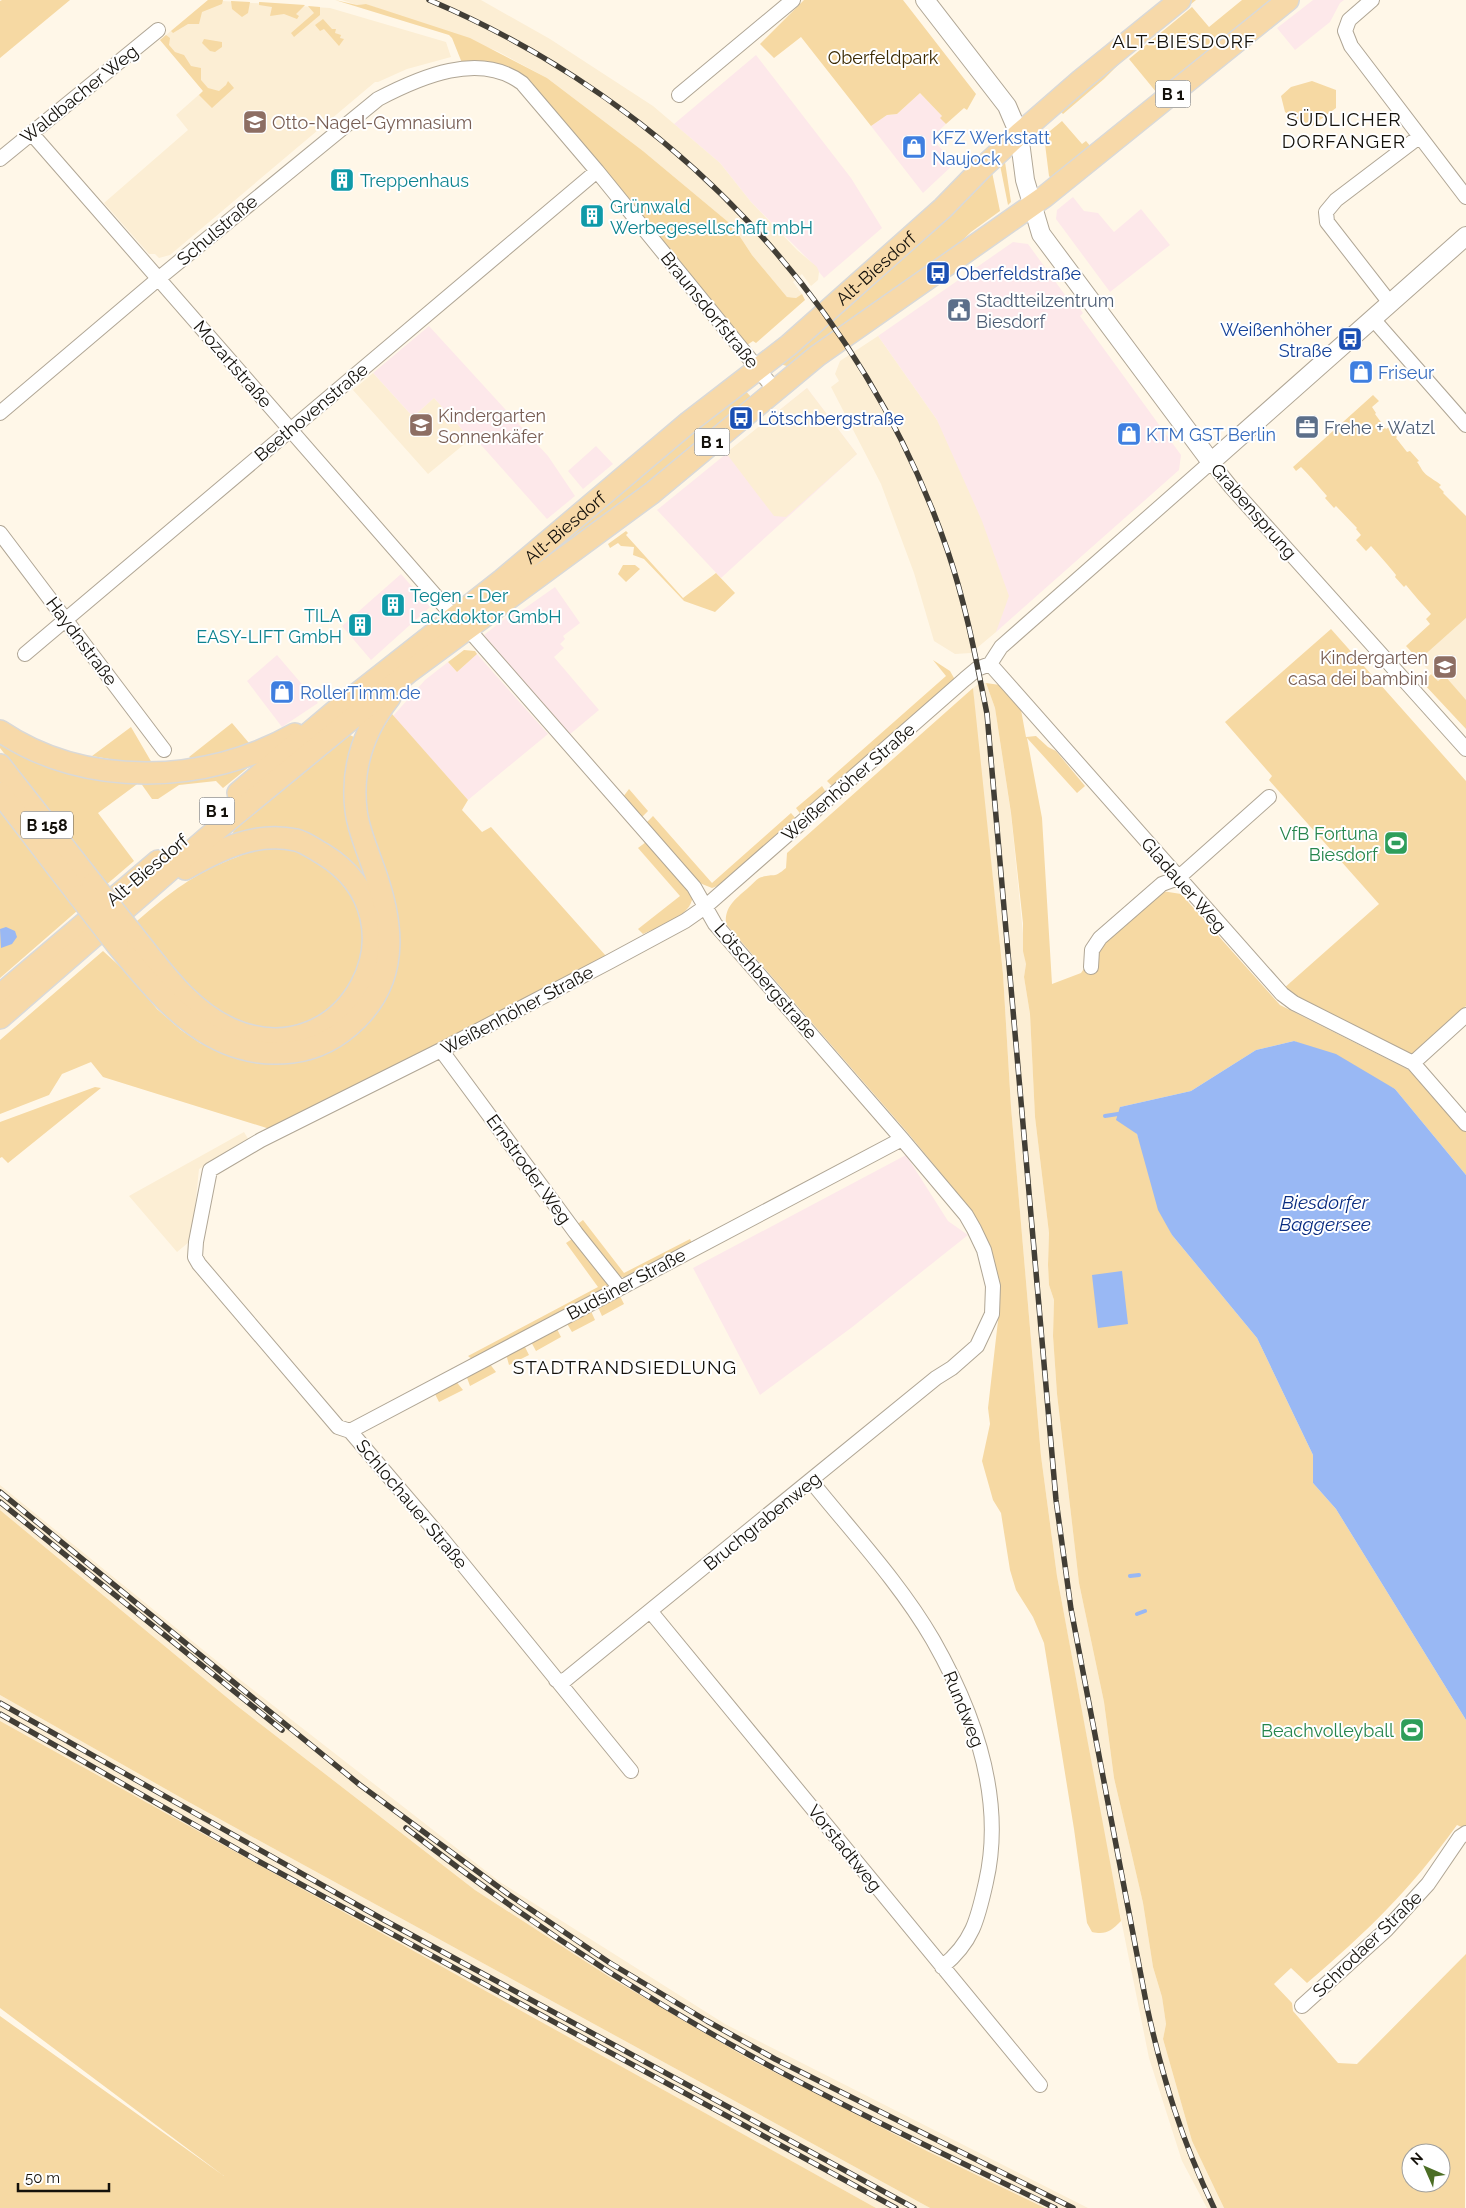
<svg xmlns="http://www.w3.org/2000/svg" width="1466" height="2208" font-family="Raleway,sans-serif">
  <rect width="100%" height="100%" fill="#fff7e8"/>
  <path fill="#fde8ea" d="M1313 0H1344L1340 3 1330 22 1295 50 1277 28Z
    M756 55 851 178 882 228 824 278 810 261 751 202 720 163 674 124Z
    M920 93 942 116 941 118 946 124 931 138 955 163 923 193 871 126 887 115 897 114Z
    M1073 197 1084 211 1098 213 1114 232 1141 209 1170 245 1110 292 1056 219 1057 210Z
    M1013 242 1028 244 1068 299 1071 297 1083 313 1080 316 1181 455 1179 470 996 632 937 420 878 336Z
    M429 326 548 456 575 496 547 519 474 437 465 433 434 398 413 417 373 373Z
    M807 388 857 454 721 578 657 510Z
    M596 446 613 464 583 489 568 471Z
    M401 574 430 607 371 660 342 626Z
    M555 587 580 623 563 636 565 639 560 644 564 648 554 657 599 710 569 735 484 635 516 610 518 613Z
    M477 654 548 734 468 800 393 716 425 680 448 662 457 672Z
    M277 655 318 703 282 727 247 681Z
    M906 1155 948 1221 968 1235 851 1328 760 1395 693 1268Z"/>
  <path fill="#fceed4" d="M208 0 330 8 446 42 451 57 407 69 378 82H375L170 255 159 258 155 254H149L104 203 188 130 176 115 203 91 160 40Z
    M342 0H481L550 39 653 106 720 163 751 202 797 250 817 267 819 272 818 280 811 286 802 274 793 282 802 294 796 298 787 297 752 255 733 226 643 151 547 78 497 51 366 4 357 5Z
    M878 336 937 420 982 521 1009 596 996 632 971 653 955 654 934 641 914 573 881 484 831 387 839 381 835 374 840 361Z
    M373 373 413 417 434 398 465 433 473 437 428 474 353 390Z
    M807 388 857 454 786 517 774 516 726 453Z
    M1466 618V713L1419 660Z
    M980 683H986L995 708 1011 814 1026 964 1024 977 1030 1014 1035 1117 1049 1233 1048 1265 1049 1285 1054 1300 1053 1336 1057 1394 1079 1583 1104 1702 1114 1778 1143 1903 1153 1967 1162 1997 1166 2024 1163 2039 1192 2141 1224 2208H1207L1182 2161 1149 2058 1110 1865 1057 1576 1041 1456 1011 1107 1003 974 976 727 973 688Z
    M244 1132 250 1142 199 1169 193 1228 189 1242 177 1252 129 1196Z
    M0 1485 234 1675 500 1882 725 2024 1088 2208H1045L927 2151 749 2060 611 1978 475 1890 236 1705 0 1510Z
    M0 1695 185 1800 930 2208H876L0 1722Z"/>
  <path fill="#f6d9a3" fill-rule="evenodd" d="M2 0H70L0 58V1Z
    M208 0H223L222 4 202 12 199 24H188L173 33 171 31Z
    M335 0 357 5 366 4 470 38 547 78 643 151 733 226 752 255 787 297 796 298 802 294 805 300 756 343 753 341 747 345 527 80 491 63H462L452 38 449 35Z
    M804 0H903L976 94 967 110 964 108 946 124 940 118 942 116 920 93 897 114 887 115 871 126 801 37 774 58 760 44Z
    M1192 0H1196L1131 52 1104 79 1063 114 1061 112 1161 23Z
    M1242 0H1274L1157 93 1129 59 1192 7 1209 27Z
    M231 1 250 2 248 13 242 17 232 9Z
    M259 2H260L305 5 296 14 299 16 297 19 284 14 270 16 272 7 259 5Z
    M308 6 320 7V15L294 37 291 33 314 13Z
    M323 19 332 29H336L335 33 341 35 340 38 344 39 339 46 324 29 320 31 315 25Z
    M166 35 170 38 169 45 175 52 184 55 191 66 201 68V80L208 88 219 91 226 85 228 81 234 88 212 108 199 95 203 91 160 40Z
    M204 39 222 42V47L215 52 210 51 202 43Z
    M1312 81 1336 90V108L1309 128 1285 112 1281 96 1291 87Z
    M1062 121 1082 144 1086 141 1091 147 1053 181 1049 176 1044 136Z
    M1005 162 1011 202 1008 205 1000 165Z
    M992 172 1000 211 971 232 948 254 790 367 780 364Z
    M742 387 752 398 655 479 392 671Z
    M1373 395 1379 401 1372 407 1376 413 1375 414 1386 429 1389 427 1397 437 1396 438 1407 452 1410 451 1419 461 1417 462C1421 467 1422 472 1428 476 1432 479 1436 481 1441 485L1439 487 1444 492 1443 493 1466 516V618L1419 660 1406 646 1430 624 1426 619 1431 614C1423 605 1414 595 1406 585L1404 587 1395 577 1396 575C1389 566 1379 555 1371 546L1366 551 1356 540 1361 535 1356 529 1357 528 1336 506 1334 508 1325 498 1327 496C1319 487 1310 476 1301 467L1296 471 1293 467Z
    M626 531 628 533 626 535 683 598 716 573 735 593 715 612 684 601 644 559 633 555 634 547 621 546 618 543 610 548 608 544Z
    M623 565H635L640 569 626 582 618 574Z
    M1331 629 1466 781V1006L1411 1055 1283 989 1379 904 1269 780 1272 776 1225 722Z
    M464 650 475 651 477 654 457 672 448 662Z
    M933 660 950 671 954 678 953 683 834 788 827 781 946 676Z
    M1431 674 1438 681 1445 676 1466 700V729L1423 683Z
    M986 683 1000 685 1021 710 1026 737 1036 736 1048 747 1056 751 1085 786 1077 793 1027 738 1042 818 1052 984 1081 973 1098 948 1162 891 1181 894 1280 1005 1413 1072 1466 1131V1175L1395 1089 1294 1041 1256 1050 1191 1091 1120 1107 1137 1134 1172 1235 1257 1338 1313 1455V1483L1336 1509 1466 1720V1829L1457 1825C1411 1889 1366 1933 1307 1983L1291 1968 1274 1984 1292 2003 1293 2011 1338 2063 1357 2064 1466 1954 1465 2208H1224L1192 2141 1163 2039 1166 2024 1162 1997 1153 1967 1143 1903 1114 1778 1104 1702 1079 1583 1057 1394 1053 1336 1054 1300 1049 1285 1048 1265 1049 1233 1035 1117 1030 1014 1024 977 1026 964 1023 951V923L1011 813 995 708ZM1411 2153H1441V2183H1411Z
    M973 688 1003 974 1011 1107 1041 1456 1057 1576 1121 1921C1111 1931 1106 1935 1092 1932L1087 1923 1074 1829 1044 1643 1033 1617 1016 1590 1010 1570 1001 1513 993 1500 982 1461 990 1424 988 1408 999 1312 980 1226 972 1211 907 1132 726 924C724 906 737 898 749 887 753 884 757 878 762 877 775 873 773 879 786 868L787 853Z
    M392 714 468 800 462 810 482 832 491 827 606 956 273 1130 103 1077 91 1062 62 1074 49 1095 0 1114V1040L103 951 125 971 157 1009 181 1030 200 1043 237 1059 260 1064H279L304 1061 398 957 400 940 393 898 366 823 364 767 381 731Z
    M232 723 249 743 218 754 191 759 189 757Z
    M131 727 152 763 121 761 92 756Z
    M350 735 356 738 371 887 356 866 340 852 323 843 234 837 233 832 236 828Z
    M0 738 78 773 248 763 250 766 223 788 216 781 179 785 158 799H152L140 782 98 813 134 861 106 885 0 748Z
    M822 786 827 794 802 816 796 808Z
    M629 789 648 811 641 818 623 797Z
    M0 807 77 911 0 978Z
    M791 813 797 820 720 885 712 888 697 882 646 823 653 816 712 883Z
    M646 842 692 894C696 914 658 927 643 934L638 929 680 896 638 848Z
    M281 846 312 856 357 895 368 944 349 991 313 1023 276 1031 235 1023 192 994 138 926 137 921C171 892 194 873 237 857 252 851 265 847 281 846Z
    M95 1087 101 1088 8 1163 2 1157 0 1158V1122Z
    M583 1220 624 1273 690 1239 693 1245 627 1278 617 1276 575 1226Z
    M575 1237 609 1285 608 1288 473 1360 468 1356 598 1287 566 1243Z
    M619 1294 624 1304 602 1316 597 1305Z
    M590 1309 595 1320 572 1332 566 1322Z
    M556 1327 561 1337 536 1351 530 1340Z
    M524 1345 529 1355 509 1365 506 1354Z
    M489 1363 496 1372 470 1386 466 1375Z
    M455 1380 463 1390 439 1402 434 1392Z
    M0 1510 236 1705 475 1890 611 1978 749 2059 927 2151 1045 2208H930L185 1800 0 1695Z
    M0 1721 876 2208H0V2016L224 2176 0 2008Z"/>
  <path fill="#99b8f4" d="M6 927 15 931 17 937 12 944 1 948 0 929Z
    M1294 1041 1336 1054 1395 1089 1466 1175V1720L1336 1509 1313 1483V1455L1257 1338 1172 1235 1158 1210 1137 1134 1116 1120 1120 1107 1191 1091 1256 1050Z
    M1122 1271 1128 1324 1098 1328 1092 1275Z"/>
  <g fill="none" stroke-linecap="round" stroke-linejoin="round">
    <path stroke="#99b8f4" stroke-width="4" d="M1105 1116 1118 1114
      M1130 1576 1139 1575
      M1137 1614 1145 1611"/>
    <defs>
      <path id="minor" d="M1372 0 1349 20 1345 31 1351 46 1466 197
        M679 95 793 0
        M32 134 454 617
        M0 159 158 30
        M1390 303 1327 222 1326 212 1336 200 1419 137
        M1373 319 1466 425
        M0 413 158 279 378 99C420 77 479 51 522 83L597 171 775 390
        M0 533 164 750
        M468 629 694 887 715 924 902 1139 966 1215 974 1229 984 1250 993 1286 992 1314 977 1346 952 1368 936 1378 570 1676 564 1681 556 1680
        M25 654 597 171
        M990 664 1282 994 1294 1003 1413 1063 1466 1124
        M1091 967 1092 950 1100 938 1162 884 1178 878 1269 797
        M441 1050 576 1233 619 1287
        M1413 1063 1466 1015
        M350 1431 902 1139
        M811 1481C852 1532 900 1583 933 1640 974 1712 1005 1799 986 1882 978 1918 973 1942 942 1967
        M651 1612 1040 2085
        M631 1771 443 1540 350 1431 338 1427 199 1264 195 1257 196 1242 210 1170 261 1140 441 1050 609 962 685 921 705 907 965 679 977 669 990 664 1001 647 1211 462 1231 487 1466 749
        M1302 2006 1386 1930 1428 1884 1460 1837 1466 1833"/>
      <path id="tertiary" d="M925 0 1007 106 1019 134 1025 180 1041 234 1211 462 1466 236"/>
      <g id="primary">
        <path d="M0 731C86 789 207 784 295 734"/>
        <path d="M0 765 93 884"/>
        <path d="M0 793 79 896"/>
        <path id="s1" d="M238 793 334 712 502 580 689 422 789 345 943 208 982 168 1019 134 1081 80 1180 0"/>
        <path d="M131 932C160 968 188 1010 231 1029 346 1080 432 920 323 854 314 849 305 842 296 840 255 831 219 850 185 869"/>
        <path d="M117 945C163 1000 211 1062 292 1052 317 1049 339 1037 357 1019 402 974 392 917 372 864 366 846 358 829 356 810 351 768 364 730 390 697"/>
        <path d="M0 995 158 861"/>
        <path d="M0 1018 208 837 410 671 652 493 817 356 1044 197 1288 0"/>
      </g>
    </defs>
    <use href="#minor" stroke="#b0a695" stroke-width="16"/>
    <use href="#tertiary" stroke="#b0a695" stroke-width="20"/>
    <use href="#primary" stroke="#d9d9d8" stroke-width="24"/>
    <use href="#minor" stroke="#fff" stroke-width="14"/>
    <use href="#tertiary" stroke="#fff" stroke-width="18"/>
    <use href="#primary" stroke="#f7d9a9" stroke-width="21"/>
    <defs>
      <path id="rail" d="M429 0C671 102 863 303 948 552 966 605 976 659 987 714L1056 1500 1071 1609 1147 2007C1163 2080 1182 2141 1214 2208
        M0 1492 360 1785 508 1894 610 1963 707 2021 775 2059 1073 2208
        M0 1502 282 1730
        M0 1703 384 1920 914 2208
        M0 1714 258 1861 896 2208
        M406 1828C510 1909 621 1984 737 2048 840 2106 949 2156 1055 2208"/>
    </defs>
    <use href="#rail" stroke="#423e36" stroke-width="5.5"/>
    <use href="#rail" stroke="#fff" stroke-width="4" stroke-dasharray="11" stroke-linecap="butt"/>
    <defs>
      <path id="primary-bridge" d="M93 884 131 932
        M79 896 117 945"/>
    </defs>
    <use href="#primary-bridge" stroke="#d9d9d8" stroke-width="24" stroke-linecap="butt"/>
    <use href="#primary-bridge" stroke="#f7d9a9" stroke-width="21"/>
  </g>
  <defs>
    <symbol id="school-square" viewBox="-11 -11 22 22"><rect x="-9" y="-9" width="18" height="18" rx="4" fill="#8d6e63" stroke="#fff"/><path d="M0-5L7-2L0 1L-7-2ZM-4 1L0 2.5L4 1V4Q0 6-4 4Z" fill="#fff"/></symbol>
    <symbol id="shop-square" viewBox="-11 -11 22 22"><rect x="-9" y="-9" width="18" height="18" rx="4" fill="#3f7fe0" stroke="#fff"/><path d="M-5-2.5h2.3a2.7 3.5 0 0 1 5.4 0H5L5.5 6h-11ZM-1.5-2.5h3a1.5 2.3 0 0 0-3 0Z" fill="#fff"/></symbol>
    <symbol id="building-square" viewBox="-11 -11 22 22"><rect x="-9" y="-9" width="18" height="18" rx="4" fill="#0f9aa8" stroke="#fff"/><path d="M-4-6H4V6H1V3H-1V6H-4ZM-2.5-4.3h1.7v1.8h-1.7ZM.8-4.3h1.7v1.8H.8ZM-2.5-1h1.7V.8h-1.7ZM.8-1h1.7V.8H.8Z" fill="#fff"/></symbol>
    <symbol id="bus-square" viewBox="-11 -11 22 22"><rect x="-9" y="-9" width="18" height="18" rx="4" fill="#1a4fb4" stroke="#fff"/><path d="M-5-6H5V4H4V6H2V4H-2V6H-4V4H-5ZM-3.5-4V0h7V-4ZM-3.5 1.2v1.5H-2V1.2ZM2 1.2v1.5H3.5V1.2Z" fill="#fff"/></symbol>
    <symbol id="civic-square" viewBox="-11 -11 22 22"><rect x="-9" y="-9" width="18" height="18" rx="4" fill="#5c6f8a" stroke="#fff"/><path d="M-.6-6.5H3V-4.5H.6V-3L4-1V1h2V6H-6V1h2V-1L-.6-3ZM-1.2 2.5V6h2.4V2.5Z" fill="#fff"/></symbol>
    <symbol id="office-square" viewBox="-11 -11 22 22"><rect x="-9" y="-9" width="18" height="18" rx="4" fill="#5c6f8a" stroke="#fff"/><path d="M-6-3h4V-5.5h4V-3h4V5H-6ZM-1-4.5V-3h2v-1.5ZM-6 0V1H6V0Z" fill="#fff"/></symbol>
    <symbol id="stadium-square" viewBox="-11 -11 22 22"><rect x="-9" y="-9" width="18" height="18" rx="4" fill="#2e9e5b" stroke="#fff"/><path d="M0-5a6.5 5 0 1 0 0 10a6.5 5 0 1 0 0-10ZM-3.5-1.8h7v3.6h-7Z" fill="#fff"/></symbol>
  </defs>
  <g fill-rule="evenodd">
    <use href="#school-square" x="241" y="108" width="28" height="28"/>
    <use href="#shop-square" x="900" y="133" width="28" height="28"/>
    <use href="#building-square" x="328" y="166" width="28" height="28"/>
    <use href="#building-square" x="578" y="202" width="28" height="28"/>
    <use href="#bus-square" x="924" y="259" width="28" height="28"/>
    <use href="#civic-square" x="945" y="296" width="28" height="28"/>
    <use href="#bus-square" x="1336" y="325" width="28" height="28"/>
    <use href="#shop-square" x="1347" y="358" width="28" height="28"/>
    <use href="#bus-square" x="727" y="404" width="28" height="28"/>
    <use href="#school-square" x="407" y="411" width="28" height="28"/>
    <use href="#office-square" x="1293" y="413" width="28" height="28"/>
    <use href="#shop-square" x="1115" y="420" width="28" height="28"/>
    <use href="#building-square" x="379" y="591" width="28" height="28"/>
    <use href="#building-square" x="346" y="611" width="28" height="28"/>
    <use href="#school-square" x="1431" y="653" width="28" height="28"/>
    <use href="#shop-square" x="268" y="678" width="28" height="28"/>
    <use href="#stadium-square" x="1382" y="829" width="28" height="28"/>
    <use href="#stadium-square" x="1398" y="1716" width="28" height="28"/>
  </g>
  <g text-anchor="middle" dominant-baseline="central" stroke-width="4" stroke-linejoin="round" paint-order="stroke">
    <g fill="#fff" stroke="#5a5854" stroke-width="1">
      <rect x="1155.5" y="80.5" width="35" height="27" rx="4"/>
      <rect x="694.5" y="428.5" width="35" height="27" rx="4"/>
      <rect x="199.5" y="797.5" width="35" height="27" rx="4"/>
      <rect x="21" y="811.5" width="52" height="27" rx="4"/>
    </g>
    <g font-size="16" font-weight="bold" fill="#14110b">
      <text x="1173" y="94">B 1</text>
      <text x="712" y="442">B 1</text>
      <text x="217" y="811">B 1</text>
      <text x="47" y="825">B 158</text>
    </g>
    <g font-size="18" fill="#3b2a03" stroke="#fff">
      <text x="883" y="57">Oberfeldpark</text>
    </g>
    <g font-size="18" fill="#14110b" stroke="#fff">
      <text transform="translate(79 94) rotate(-39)">Waldbacher Weg</text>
      <text transform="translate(217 230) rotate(-40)">Schulstraße</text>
      <text stroke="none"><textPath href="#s1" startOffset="826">Alt-Biesdorf</textPath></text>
      <text transform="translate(710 310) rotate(51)">Braunsdorfstraße</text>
      <text transform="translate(233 364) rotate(49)">Mozartstraße</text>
      <text transform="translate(311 412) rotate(-40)">Beethovenstraße</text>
      <text transform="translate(1254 511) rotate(49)">Grabensprung</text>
      <text stroke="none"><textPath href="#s1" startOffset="421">Alt-Biesdorf</textPath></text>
      <text transform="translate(82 641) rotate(53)">Haydnstraße</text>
      <text transform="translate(848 782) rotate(-41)">Weißenhöher Straße</text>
      <text transform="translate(147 870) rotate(-40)">Alt-Biesdorf</text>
      <text transform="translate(1184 885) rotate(49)">Gladauer Weg</text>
      <text transform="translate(766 981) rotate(49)">Lötschbergstraße</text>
      <text transform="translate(517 1010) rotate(-28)">Weißenhöher Straße</text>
      <text transform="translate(529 1169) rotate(54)">Ernstroder Weg</text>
      <text transform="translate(626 1284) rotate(-28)">Budsiner Straße</text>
      <text transform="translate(412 1504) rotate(50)">Schlochauer Straße</text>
      <text transform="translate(762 1521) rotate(-39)">Bruchgrabenweg</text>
      <text transform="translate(964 1709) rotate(68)">Rundweg</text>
      <text transform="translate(845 1848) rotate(51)">Vorstadtweg</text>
      <text transform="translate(1367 1944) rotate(-44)">Schrodaer Straße</text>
    </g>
    <g font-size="18" fill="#785e54" stroke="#fff" text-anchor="start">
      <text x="272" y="122">Otto-Nagel-Gymnasium</text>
      <text x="438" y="415">Kindergarten<tspan x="438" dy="21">Sonnenkäfer</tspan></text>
      <text x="1428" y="657" text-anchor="end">Kindergarten<tspan x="1428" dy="21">casa dei bambini</tspan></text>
    </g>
    <g font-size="18" fill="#366cbe" stroke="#fff" text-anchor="start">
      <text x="932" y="137">KFZ Werkstatt<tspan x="932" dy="21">Naujock</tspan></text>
      <text x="1378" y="372">Friseur</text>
      <text x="1146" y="434">KTM GST Berlin</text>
      <text x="300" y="692">RollerTimm.de</text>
    </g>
    <g font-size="18" fill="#0d838f" stroke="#fff" text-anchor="start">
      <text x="360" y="180">Treppenhaus</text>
      <text x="610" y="206">Grünwald<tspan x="610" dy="21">Werbegesellschaft mbH</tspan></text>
      <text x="410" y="595">Tegen - Der<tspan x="410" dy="21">Lackdoktor GmbH</tspan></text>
      <text x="342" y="615" text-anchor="end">TILA<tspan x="342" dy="21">EASY-LIFT GmbH</tspan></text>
    </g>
    <g font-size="18" fill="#164399" stroke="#fff" text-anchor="start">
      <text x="956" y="273">Oberfeldstraße</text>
      <text x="1332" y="329" text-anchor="end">Weißenhöher<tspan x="1332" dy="21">Straße</tspan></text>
      <text x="758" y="418">Lötschbergstraße</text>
    </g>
    <g font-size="18" fill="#4e5e75" stroke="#fff" text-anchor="start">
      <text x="976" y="300">Stadtteilzentrum<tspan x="976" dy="21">Biesdorf</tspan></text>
      <text x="1324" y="427">Frehe + Watzl</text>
    </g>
    <g font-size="18" fill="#27864d" stroke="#fff" text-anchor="end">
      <text x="1378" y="833">VfB Fortuna<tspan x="1378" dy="21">Biesdorf</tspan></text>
      <text x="1394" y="1730">Beachvolleyball</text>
    </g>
    <g font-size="19" letter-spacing="1" fill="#14110b" stroke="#fff">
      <text x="1184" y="41">ALT-BIESDORF</text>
      <text x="1344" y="119">SÜDLICHER<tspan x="1344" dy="22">DORFANGER</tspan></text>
      <text x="625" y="1367">STADTRANDSIEDLUNG</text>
    </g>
    <g font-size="19" font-style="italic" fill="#092c80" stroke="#fff">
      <text x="1325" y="1202">Biesdorfer<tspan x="1325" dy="22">Baggersee</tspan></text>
    </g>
  </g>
  <g transform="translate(1426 2168) rotate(315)"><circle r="24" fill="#ffffff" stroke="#a1a09d"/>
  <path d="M0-4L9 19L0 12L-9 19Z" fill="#4c6e25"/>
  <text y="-8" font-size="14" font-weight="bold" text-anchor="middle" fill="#14110b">N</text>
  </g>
  <path d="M18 2183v8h91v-8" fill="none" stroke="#14110b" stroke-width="2.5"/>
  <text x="25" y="2183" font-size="15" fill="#14110b" stroke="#ffffff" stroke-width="4" paint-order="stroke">50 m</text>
</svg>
